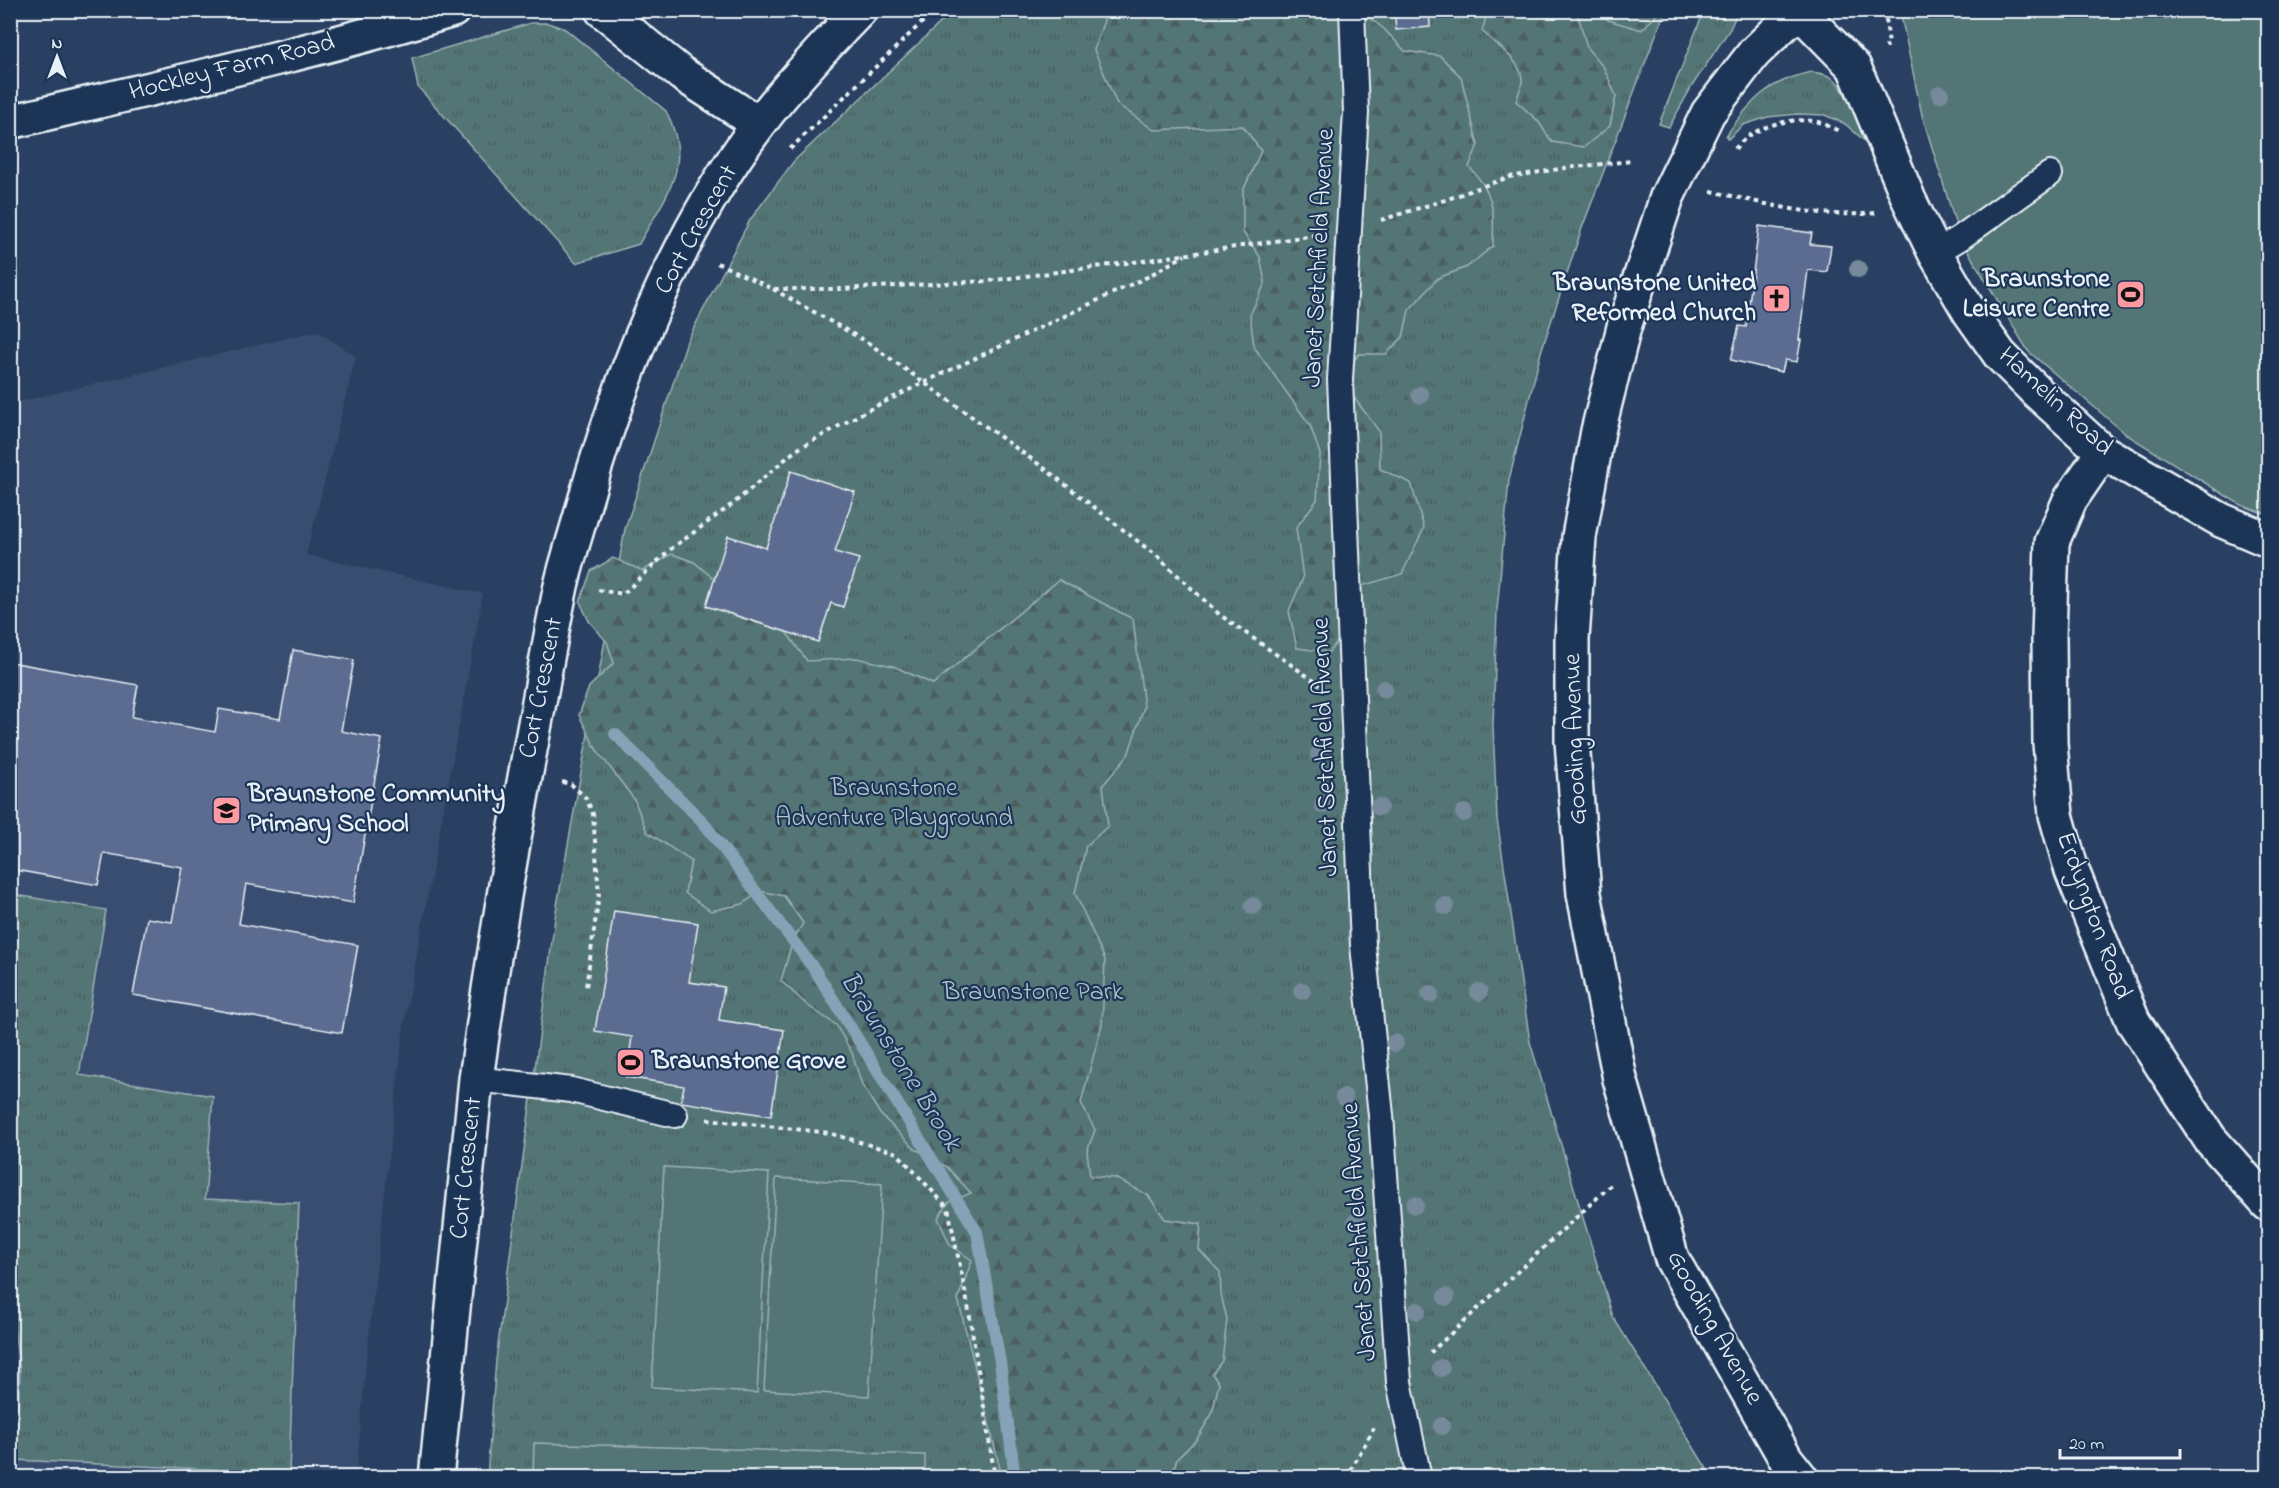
<svg xmlns="http://www.w3.org/2000/svg" width="2279" height="1488" font-family="'Indie Flower',sans-serif">
  <defs>
    <pattern id="grass-tufts" width="24" height="20" patternUnits="userSpaceOnUse" patternTransform="scale(1.5)"><rect width="24" height="20" fill="#537575"/><path d="M3 7l-1-3M5 7V3M7 7l1-3M15 17l-1-3M17 17v-4M19 17l1-3" fill="none" stroke="#4c5e60"/></pattern>
    <pattern id="forest-firs" width="22" height="20" patternUnits="userSpaceOnUse" patternTransform="scale(1.5)"><rect width="22" height="20" fill="#537575"/><path d="M5 1l3.5 6h-7zM16 11l3.5 6h-7z" fill="#4c5e60"/></pattern>
  </defs>
  <rect width="100%" height="100%" fill="#2a4062"/>
  <filter id="ink" filterUnits="userSpaceOnUse"><feTurbulence type="fractalNoise" baseFrequency=".0167" numOctaves="2"/><feDisplacementMap in="SourceGraphic" scale="12" xChannelSelector="R" yChannelSelector="G"/><feConvolveMatrix kernelMatrix="1 2 1 2 8 2 1 2 1" color-interpolation-filters="sRGB"/></filter>
  <g filter="url(#ink)">
    <path fill="#394d70" d="M317 331 356 356 306 555 483 594 404 1025 366 1362 356 1477H11L10 404Z"/>
    <path fill="url(#grass-tufts)" stroke="#9eb3b6" stroke-width="1.5" d="M953 11H1665L1582 228 1541 352 1509 480 1497 610 1493 726 1497 819 1530 1042 1613 1317 1712 1477 487 1478 496 1360 556 911 625 529 687 341 750 220 794 161Z
      M1704 11H1738L1730 29 1692 86 1669 127 1659 124Z
      M531 23H548L565 29 666 111C695 166 665 196 639 244L576 263 418 87 412 58Z
      M1811 72C1819 73 1827 74 1834 79 1847 91 1859 127 1867 143L1845 124 1825 115 1797 114 1768 117 1743 125 1728 139 1726 136C1751 100 1767 82 1811 72Z
      M10 894 106 910 79 1075 213 1096 205 1199 299 1203 289 1473 15 1460 20 1371 10 1300Z"/>
    <path fill="url(#forest-firs)" stroke="#9eb3b6" stroke-width="1.5" d="M1107 11H1360L1383 28 1405 51 1440 56 1461 77 1478 145 1469 167C1495 193 1494 211 1493 246L1467 267 1438 278 1409 310 1403 337 1386 354H1359L1340 379 1379 431 1380 469 1411 483 1424 528 1402 574 1358 587 1354 620 1329 652 1297 648 1289 611 1303 578 1296 528 1317 500 1320 454 1310 425 1254 347 1250 315 1265 283 1260 257 1243 232V191L1261 151 1243 126 1154 130 1117 104 1094 50Z
      M1488 11H1577L1587 48 1604 68 1616 96 1610 126 1584 147 1552 142 1538 121 1516 101C1518 95 1521 88 1522 82 1524 62 1495 44 1482 31Z
      M1601 11H1660L1642 30 1608 20Z
      M672 554 694 562 714 579 706 606 786 632 807 661 856 658 893 666 933 684 1059 580 1133 619 1144 707 1128 755 1103 785 1108 826 1086 846 1075 893 1105 960 1102 1024 1081 1103 1095 1130 1087 1151 1090 1176 1115 1178 1148 1195 1165 1219 1201 1224 1199 1250 1220 1272 1221 1295 1227 1319 1222 1361 1212 1374 1219 1383 1212 1414 1197 1439 1177 1459 1171 1477H1002L958 1299 972 1260 950 1245 938 1218 949 1202 971 1193 947 1167 915 1149 880 1114 862 1085 852 1053 836 1025 807 1005 781 981 792 943 803 923 784 896 760 891 743 904 711 911 685 893 691 861 647 832 634 799 596 749 579 715 589 687 614 663 607 642 589 621 580 602 591 571 613 558 643 571Z"/>
    <path fill="#537575" stroke="#9eb3b6" stroke-width="1.5" d="M1900 11H2268V515L2241 505 2127 435 2028 351 1960 238 1922 115Z
      M664 1167 769 1173 757 1393 652 1387Z
      M776 1178 882 1184 869 1396 764 1390Z
      M534 1443 925 1455V1477H533Z"/>
    <g fill="none" stroke-linecap="round" stroke-linejoin="round">
      <path stroke="#85a2b6" stroke-width="12" d="M615 734 703 822 815 970 977 1232 1000 1362 1015 1478"/>
    </g>
    <path fill="#5c6c90" stroke="#e8f1f8" stroke-width="1.5" d="M1394 10H1429L1430 27 1396 30Z
      M1759 226 1812 233 1810 244 1831 246 1827 272 1808 270 1799 340H1801L1797 362 1785 360 1782 372 1731 360 1739 326 1746 327Z
      M791 471 855 492 835 552 859 559 843 607 831 603 818 642 706 606 728 536 766 548Z
      M293 650 354 660 341 731 382 739 353 903 246 884 239 924 358 945 342 1033 133 995 147 918 172 922 182 867 104 853 98 885 10 869V662L138 685 132 717 215 732 219 709 280 719Z
      M614 911 698 923 689 982 724 987 719 1020 784 1030 771 1116 681 1102 684 1086 626 1077 632 1037 595 1031Z"/>
    <g fill="none" stroke-linecap="round" stroke-linejoin="round">
      <defs>
        <path id="lane" d="M1352 10 1356 112 1340 379 1363 946 1381 1115 1399 1382 1419 1478
          M1935 253 1960 238 2050 174
          M476 1079 571 1090 675 1115"/>
        <path id="street" d="M602 10 682 74 759 124
          M1799 10 1754 53 1708 113 1667 197 1624 327 1598 431 1579 537 1572 639V741L1584 894 1620 1079 1672 1259 1786 1459 1801 1478
          M1799 11 1854 67 1909 200 1935 253 1969 311 2000 355 2037 392 2103 452 2221 520 2268 540
          M10 122C158 87 307 54 453 10
          M2103 452 2070 500 2052 542 2049 636 2050 743 2056 815 2072 871 2133 1021 2210 1139 2268 1204
          M436 1478 476 1079C492 962 512 845 534 729 543 681 551 633 561 586 567 560 576 534 583 508 621 373 675 236 759 124 790 83 824 47 860 10"/>
      </defs>
      <use href="#lane" stroke="#e8f1f8" stroke-width="28"/>
      <use href="#street" stroke="#e8f1f8" stroke-width="38"/>
      <path stroke="#e8f1f8" stroke-width="4" stroke-dasharray="4.5 4.5" stroke-linecap="butt" d="M1885 10 1889 45 1885 47
        M790 149 935 10
        M1735 149C1750 128 1788 117 1813 121 1822 122 1831 128 1840 131
        M1711 191C1765 204 1820 219 1876 213
        M1381 220 1445 200 1509 177 1565 168 1631 161
        M717 263 773 289H840L988 281 1149 260 1315 235
        M773 289 867 342 1044 468 1158 557 1220 615 1320 685
        M598 590 623 594 671 549 734 503 796 450 866 411 925 382 1147 277 1185 255
        M562 782 571 784 586 798 593 814 599 895 586 987
        M707 1119 829 1133 897 1153 948 1208 968 1305 995 1478
        M1430 1353 1611 1185
        M1346 1478 1374 1428"/>
      <use href="#lane" stroke="#1d3557" stroke-width="24"/>
      <use href="#street" stroke="#1d3557" stroke-width="33"/>
    </g>
    <g fill="#768a9b">
      <circle cx="1940" cy="94" r="9"/>
      <circle cx="1858" cy="269" r="9"/>
      <circle cx="1420" cy="395" r="9"/>
      <circle cx="1384" cy="689" r="9"/>
      <circle cx="1319" cy="754" r="9"/>
      <circle cx="1323" cy="805" r="9"/>
      <circle cx="1379" cy="807" r="9"/>
      <circle cx="1464" cy="813" r="9"/>
      <circle cx="1253" cy="906" r="9"/>
      <circle cx="1445" cy="906" r="9"/>
      <circle cx="1302" cy="991" r="9"/>
      <circle cx="1479" cy="992" r="9"/>
      <circle cx="1430" cy="994" r="9"/>
      <circle cx="1395" cy="1043" r="9"/>
      <circle cx="1344" cy="1097" r="9"/>
      <circle cx="1415" cy="1205" r="9"/>
      <circle cx="1356" cy="1222" r="9"/>
      <circle cx="1446" cy="1297" r="9"/>
      <circle cx="1417" cy="1311" r="9"/>
      <circle cx="1441" cy="1368" r="9"/>
      <circle cx="1442" cy="1426" r="9"/>
    </g>
  </g>
  <defs>
    <symbol id="stadium-square" viewBox="-11 -11 22 22"><rect x="-9" y="-9" width="18" height="18" rx="4" fill="#ff9aa2" stroke="#1d3557"/><path d="M0-5a6.5 5 0 1 0 0 10a6.5 5 0 1 0 0-10ZM-3.5-1.8h7v3.6h-7Z" fill="#111"/></symbol>
    <symbol id="church-square" viewBox="-11 -11 22 22"><rect x="-9" y="-9" width="18" height="18" rx="4" fill="#ff9aa2" stroke="#1d3557"/><path d="M-1.2-6h2.4v3.5h3.3v2.4h-3.3V6h-2.4V-.1h-3.3v-2.4h3.3Z" fill="#111"/></symbol>
    <symbol id="school-square" viewBox="-11 -11 22 22"><rect x="-9" y="-9" width="18" height="18" rx="4" fill="#ff9aa2" stroke="#1d3557"/><path d="M0-5L7-2L0 1L-7-2ZM-4 1L0 2.5L4 1V4Q0 6-4 4Z" fill="#111"/></symbol>
  </defs>
  <g fill-rule="evenodd">
    <use href="#stadium-square" x="2114" y="278" width="33" height="33"/>
    <use href="#church-square" x="1760" y="282" width="33" height="33"/>
    <use href="#school-square" x="210" y="794" width="33" height="33"/>
    <use href="#stadium-square" x="614" y="1046" width="33" height="33"/>
  </g>
  <g text-anchor="middle" dominant-baseline="central" stroke-width="4.5" stroke-linejoin="round" paint-order="stroke">
    <g font-size="26" fill="#e8f1f8" stroke="#1d3557">
      <text transform="translate(232 68) rotate(-14)">Hockley Farm Road</text>
      <text transform="translate(697 230) rotate(-61)">Cort Crescent</text>
      <text transform="translate(1320 258) rotate(-87)">Janet Setchfield Avenue</text>
      <text transform="translate(2055 402) rotate(43)">Hamelin Road</text>
      <text transform="translate(542 688) rotate(-79)">Cort Crescent</text>
      <text transform="translate(1576 739) rotate(-92)">Gooding Avenue</text>
      <text transform="translate(1326 747) rotate(-92)">Janet Setchfield Avenue</text>
      <text transform="translate(2093 916) rotate(70)">Erdyngton Road</text>
      <text transform="translate(467 1168) rotate(-84)">Cort Crescent</text>
      <text transform="translate(1360 1232) rotate(-94)">Janet Setchfield Avenue</text>
      <text transform="translate(1714 1328) rotate(61)">Gooding Avenue</text>
    </g>
    <g font-size="26" font-weight="bold" fill="#e8f1f8" stroke="#1d3557" text-anchor="end">
      <text x="2110" y="280">Braunstone<tspan x="2110" dy="30">Leisure Centre</tspan></text>
      <text x="1756" y="284">Braunstone United<tspan x="1756" dy="30">Reformed Church</tspan></text>
      <text x="248" y="795" text-anchor="start">Braunstone Community<tspan x="248" dy="30">Primary School</tspan></text>
      <text x="652" y="1062" text-anchor="start">Braunstone Grove</text>
    </g>
    <g font-size="26" fill="#b4c6ca" stroke="#1d3557">
      <text x="894" y="789">Braunstone<tspan x="894" dy="30">Adventure Playground</tspan></text>
      <text x="1033" y="993">Braunstone Park</text>
    </g>
    <g font-size="27" font-style="italic" fill="#aec3d2" stroke="#1d3557">
      <text transform="translate(900 1062) rotate(58)">Braunstone Brook</text>
    </g>
  </g>
  <rect width="2279" height="1488" fill="none" stroke="#1d3557" stroke-width="36"/>
  <rect x="18" y="18" width="2243" height="1452" fill="none" stroke="#e8f1f8" stroke-width="2" filter="url(#ink)"/>
  <g transform="translate(57 57)" stroke="#1d3557" stroke-width="4.5" paint-order="stroke">
  <path d="M0-4.5L10 22L0 15L-10 22Z" fill="#e8f1f8"/>
  <text y="-9" font-size="16" font-weight="bold" text-anchor="middle" fill="#e8f1f8">N</text>
  </g>
  <path d="M2060 1449v9h120v-9" fill="none" stroke="#e8f1f8" stroke-width="3"/>
  <text x="2069" y="1449" font-size="18" fill="#e8f1f8" stroke="#1d3557" stroke-width="4.5" paint-order="stroke">20 m</text>
</svg>
